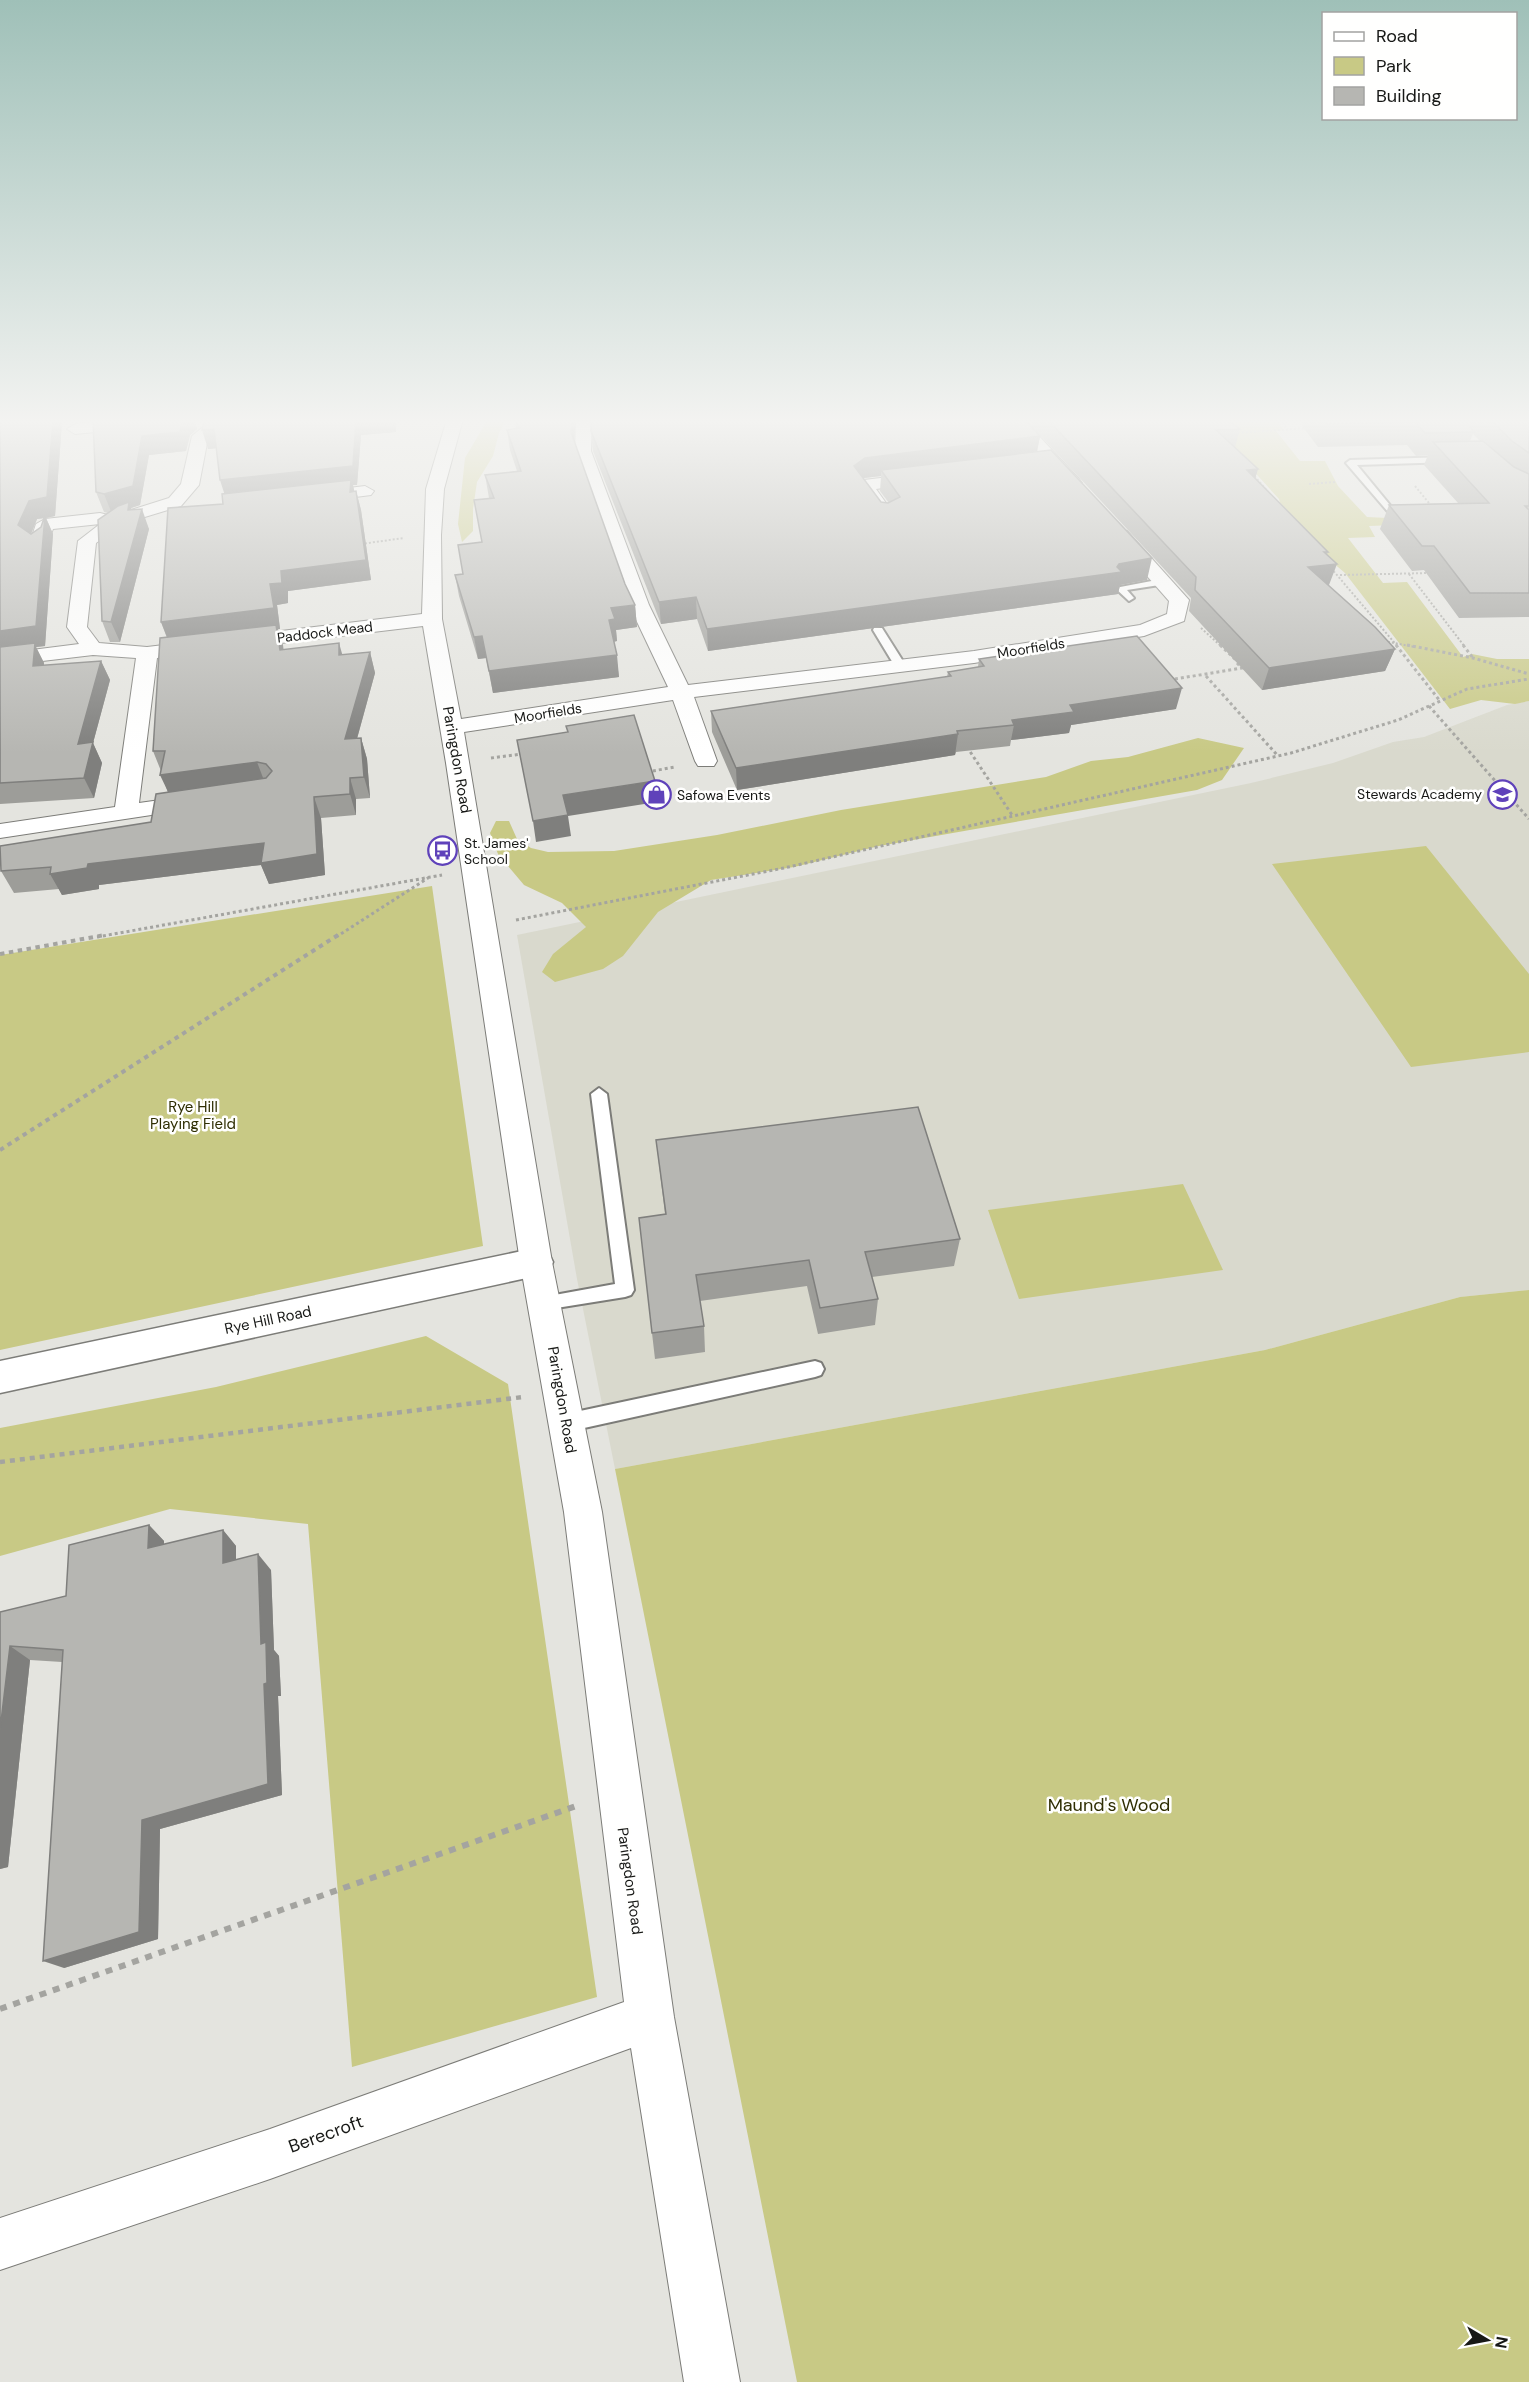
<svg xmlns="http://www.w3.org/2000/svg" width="1529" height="2382" font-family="'DM Sans',sans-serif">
  <rect width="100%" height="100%" fill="#e4e4df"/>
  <path fill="#d9d9cd" d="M1529 701V1290L1460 1297 1265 1350 615 1469 577 1279 517 935 1251 783 1333 763 1393 742 1424 737 1507 705Z"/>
  <path fill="#c8c985" d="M488 419H506L499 433 493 456 477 482 473 509V531L462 542 458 524 465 458Z
    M1206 419H1276L1284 430 1276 431 1300 461H1325L1338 486 1367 517 1388 518 1395 525 1369 526 1375 537 1348 538 1383 583 1407 582 1463 657 1472 654 1497 659H1529V701L1515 704 1481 700 1450 709 1345 573 1285 522 1279 499Z
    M1198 738 1244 748 1222 780 1197 790 879 846 794 867 711 880 658 912 623 956 603 969 555 982 542 972 553 954 586 927 562 903 524 885 498 854 490 833 496 821H509L517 839 531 848 548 852 614 851 717 835 841 810 1046 777 1091 761 1128 757Z
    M1426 846 1529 974V1052L1411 1067 1272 864Z
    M432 886 483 1246 0 1350V955Z
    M1183 1184 1223 1270 1019 1299 988 1210Z
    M1529 1290V2382H797L615 1469 1265 1350 1460 1297Z
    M426 1336 508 1384 597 1997 352 2067 308 1524 170 1509 0 1556V1428L216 1387Z"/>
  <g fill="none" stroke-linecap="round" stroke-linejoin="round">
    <defs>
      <path id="lane" d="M1448 457 1451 458V462L1357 465 1394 510 1389 513 1346 463 1350 460Z
        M1162 579 1167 582 1166 584 1127 590 1134 598 1129 601 1115 588Z
        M874 628H882L906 666 904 668H896L873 630Z
        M599 1088 607 1094 634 1290 631 1295 625 1297 544 1310 538 1308 535 1303 538 1298 615 1284 591 1094Z
        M815 1361 821 1363 824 1369 821 1375 815 1377 566 1432 559 1429 557 1423 559 1417 566 1414Z"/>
      <path id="street" d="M124 419H140L143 423 135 428 75 434 67 429 75 424Z
        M213 419H244L242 422 225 426 208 438 199 485 181 506 125 523 96 543 87 627 99 643 147 647 422 614 426 489 447 419H463L444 489 441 535 442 619 461 719 668 687 629 605 575 451 576 419H592L591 451 649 605 688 685 974 651 1140 625 1167 614 1169 601 1111 535 1120 529 1127 531 1189 600 1184 621 1144 636 974 663 694 697 717 761 714 766H698L695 761 673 700 464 732 552 1262 602 1512 674 2017 740 2382H684L631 2048 270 2179 0 2270V2218L270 2129 624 2002 564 1512 520 1262 446 763 423 626 157 658 139 803 196 795 204 797 208 802 204 807 0 838V824L115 807 136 658 93 655 0 666V654L79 644 67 627 78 541 100 524 53 529 47 545 38 551 29 545 36 524 45 519 100 513 112 516 169 498 181 484 192 436Z
        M1006 419H1023L1079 479 1082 483 1079 487H1067Z
        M922 473 928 474 931 478 928 482 876 489 896 517 887 522 881 521 855 485 864 480Z
        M365 486 374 491 371 495 316 502 307 497 316 492Z"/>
      <path id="secondary" d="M536 1248 548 1252 553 1262 548 1272 536 1276 0 1393V1361Z"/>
    </defs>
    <use href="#lane" stroke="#7c7c78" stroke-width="4"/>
    <use href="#street" stroke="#7c7c78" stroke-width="2"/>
    <use href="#secondary" stroke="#7c7c78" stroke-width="3"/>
    <path stroke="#a4a4a0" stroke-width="2" stroke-dasharray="2 2" stroke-linecap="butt" d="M1280 419 1286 428
      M1234 433 1308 428
      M1252 473 1274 499
      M1309 484 1335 482
      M1415 486 1433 508
      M361 544 404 538
      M1331 568 1398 647
      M1409 574 1465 647
      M1340 575 1429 573
      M1201 628 1222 647
      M1384 641 1415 647"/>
    <path stroke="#a4a4a0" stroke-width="3" stroke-dasharray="3 3" stroke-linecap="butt" d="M1220 645 1237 661
      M1396 645 1440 701
      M1407 645 1473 658 1529 674
      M1463 645 1473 658
      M1206 676 1278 756
      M1169 680 1242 668 1236 662
      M1429 706 1529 819
      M967 747 1012 815
      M491 758 522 754
      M647 772 675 767
      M516 920 784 868 1291 753 1398 720 1467 689 1529 679
      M97 937 442 875
      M336 937 428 878"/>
    <path stroke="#a4a4a0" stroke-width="4" stroke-dasharray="4.5 4.5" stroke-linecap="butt" d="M0 954 105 935
      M0 1150 338 935"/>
    <path stroke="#a4a4a0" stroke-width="4.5" stroke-dasharray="5 5" stroke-linecap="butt" d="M0 1462 523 1397"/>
    <path stroke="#a4a4a0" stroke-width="6" stroke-dasharray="7 7" stroke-linecap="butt" d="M0 2009 579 1805"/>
    <use href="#lane" fill="#fff" fill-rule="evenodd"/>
    <use href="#street" fill="#fff" fill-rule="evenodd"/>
    <use href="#secondary" fill="#fff" fill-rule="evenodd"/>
  </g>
  <path fill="#9d9d99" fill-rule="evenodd" d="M93 419H194L197 429 190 435 186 451 149 455 140 505 131 508 132 510 149 529 120 642H110L102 621 108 513 104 512 96 492Z
    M206 419H396V432L361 435 357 485H353L354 491H356L361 510 371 580 288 591V603L277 605 280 629H278L283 649 342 655 370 652 375 673 357 739 361 738 367 759 370 798 356 799V815L321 818 325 875 269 884 261 865 99 885V889L62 895 59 889 14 893 1 871 151 822 168 793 161 771 153 751 167 638 161 622 223 504 225 494 216 448 208 449Z
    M1025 419H1226L1240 429 1235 447 1258 469 1255 478 1328 552 1327 555 1329 585H1328L1395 649 1385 671 1262 690 1189 611 1191 598Z
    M1297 419H1529V617L1459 618 1424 570 1412 571 1380 529 1389 505 1458 503 1424 465 1428 455 1416 456 1407 445 1318 447ZM1473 434 1480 441H1470Z
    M515 420 574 441 625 584 635 605 637 627 616 630 617 641 614 642 619 677 493 693 486 658 478 659 459 596 455 575 463 574 482 542 489 498 485 475 517 471 510 450 507 430 516 429Z
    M62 422 55 516 46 518 53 534 45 646 36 647 44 663V666L101 661 110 680 93 743 102 763 94 798 0 804V423ZM44 518 41 527 31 534 37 519Z
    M591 431 1040 436 1037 452 1147 580 1120 585 1118 594 708 651 697 619 661 624 593 451ZM881 476 880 491 889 503 881 502 863 478Z
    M979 659 1176 709 1071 725 1069 733 1011 740 1010 746 956 752 955 755 737 790 712 732 711 711 947 677 948 672 978 667Z
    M656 1140 960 1239 954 1266 872 1277 878 1299 875 1325 818 1334 807 1286 700 1301 704 1326 705 1352 655 1359 652 1333 665 1214Z
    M149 1525 164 1541V1545L223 1530 236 1546V1560L271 1570 274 1650 279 1656 281 1696H278L282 1795 160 1829 158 1939 64 1968 62 1662 30 1660 8 1867 0 1869V1612L66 1596Z"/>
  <path fill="#7f7f7d" d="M53 419H60L62 422 55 516 46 518 53 534 45 646 36 647 44 663 42 686 0 652V631L45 518 37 519 27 544 18 525Z
    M183 419H194L197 429 190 435 186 451 149 455 140 505 131 508 137 522 112 514 104 494 142 436Z
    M356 419H396V432L361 435 357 485H353L356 499H226L220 480Z
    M572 419H576L573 452 571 432Z
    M214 429 220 448 208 449 202 430Z
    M1040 436 1036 456 881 470V476L864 478 853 486 854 466 865 458Z
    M1258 469 1252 489 1247 470Z
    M356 491 361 510 371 580 288 591V603L277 605 280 629H278L283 645 286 670 169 642 161 622 281 571Z
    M142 509 149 529 120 642 111 622Z
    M1152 558 1147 580 1120 585 1118 594 708 651 707 629 1117 567 1119 564Z
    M1337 564 1329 585 1301 589 1308 567Z
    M696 597 697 619 661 624 659 602Z
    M635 605 637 627 616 630 617 641 611 642 609 620 611 608Z
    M482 636 486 658 478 659 474 637Z
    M339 643 345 664 339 655Z
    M1395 649 1385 671 1262 690 1269 668Z
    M370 652 375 673 351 760 345 739Z
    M617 655 619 677 493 693 489 671Z
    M101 661 110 680 93 743 102 763 94 798 84 778 78 744Z
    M1182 688 1176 709 1071 725 1069 733 1011 740 1014 725 1012 720 1070 705Z
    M958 734 955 755 737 790 736 768Z
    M361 738 367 759 370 798 364 777Z
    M257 762 265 783 170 796 160 775Z
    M350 778 356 799V815L350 794Z
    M655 781 657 802 568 816 571 836 536 842 533 821 563 795Z
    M314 797 321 818 325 875 269 884 261 865 99 885V889L62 895 50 874 88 864Z
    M149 1525 164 1541V1564L148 1548Z
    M223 1530 236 1546V1578L223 1563Z
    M258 1554 271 1570 274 1650 279 1656 281 1696H278L282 1795 160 1829 158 1939 64 1968 43 1961 142 1820 261 1644Z
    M10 1646 30 1660 8 1867 0 1869V1730Z"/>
  <path fill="#b6b6b2" stroke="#7f7f7d" stroke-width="1.5" d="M2 419H53L47 497 29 501 18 525 31 534 41 527 45 515 36 626 0 631V423Z
    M93 419H183L180 432 142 436 133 486 104 494 96 492Z
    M206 419H356L353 466 220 480 214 429 202 430 204 421Z
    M521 419H572L571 432 625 584 635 605 611 608 615 619 609 620 617 655 489 671 482 636 474 637 455 575 463 574 458 545 482 542 474 500 494 498 485 475 521 471 507 430 520 428 515 420Z
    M591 419H1024L1040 436 865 458 854 466 881 502 888 503 900 497 881 470 1051 450 1152 558 1119 564 1117 567 1122 572 707 629 696 597 659 602 591 431Z
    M1047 419H1226L1240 429 1216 430 1258 469 1247 470 1328 552H1324L1337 564 1308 567 1375 627 1395 649 1269 668 1195 590 1196 577Z
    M1322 419H1464L1474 432 1425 433 1415 422 1326 424Z
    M1490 419H1529V453L1512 441Z
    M1483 441 1514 467 1529 474V506H1525L1529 510V593H1470L1434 546H1422L1389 505 1489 503 1433 442Z
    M351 480 350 492 356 491 366 560 281 571 282 583 270 584 274 608 161 622 168 508 223 504 222 494Z
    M129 502 128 510 142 509 111 622 102 621 98 520 118 506Z
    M276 625 280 650 339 643V655L370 652 345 739 361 738 364 777 350 778V794L314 797 317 854 261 863 264 843 88 864 87 868 50 874 51 867 1 871 0 846 151 822 156 794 266 778 272 771 266 764 257 762 160 775 165 751H153L160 638Z
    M1137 636 1182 688 1070 705 1074 712 1012 720 1014 725 957 731 958 734 736 768 711 711 951 676 948 672 984 666 979 659Z
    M35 643 33 666 101 661 78 744 93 742 84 778 0 783V647Z
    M634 715 655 781 563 795 568 815 533 821 517 740 568 732 566 726Z
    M918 1107 960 1239 865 1252 878 1299 820 1308 809 1260 696 1275 704 1326 652 1333 639 1218 666 1214 656 1140Z
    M149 1525 148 1548 223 1530V1563L258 1554 261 1644 266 1642 267 1683 264 1684 268 1784 142 1820 139 1932 43 1961 63 1650 10 1646 0 1730V1612L66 1596 69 1545Z"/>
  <linearGradient id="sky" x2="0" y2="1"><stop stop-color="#9fc0b8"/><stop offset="0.56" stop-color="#f3f3f1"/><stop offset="1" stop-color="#f3f3f1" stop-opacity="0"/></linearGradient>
  <rect width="1529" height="753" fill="url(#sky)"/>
  <defs>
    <symbol id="school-ring" viewBox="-11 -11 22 22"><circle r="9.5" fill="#fffffe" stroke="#5f42ba" stroke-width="1.5"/><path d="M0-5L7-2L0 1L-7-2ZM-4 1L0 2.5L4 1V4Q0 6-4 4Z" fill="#5f42ba"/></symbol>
    <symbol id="shop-ring" viewBox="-11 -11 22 22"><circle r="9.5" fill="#fffffe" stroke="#5f42ba" stroke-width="1.5"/><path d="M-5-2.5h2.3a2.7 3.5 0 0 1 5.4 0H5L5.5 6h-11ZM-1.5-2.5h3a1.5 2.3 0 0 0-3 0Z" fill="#5f42ba"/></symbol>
    <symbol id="bus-ring" viewBox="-11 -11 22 22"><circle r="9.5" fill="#fffffe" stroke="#5f42ba" stroke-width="1.5"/><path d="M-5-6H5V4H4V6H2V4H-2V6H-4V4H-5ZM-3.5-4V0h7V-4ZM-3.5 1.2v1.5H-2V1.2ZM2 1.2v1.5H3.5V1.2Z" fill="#5f42ba"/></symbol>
  </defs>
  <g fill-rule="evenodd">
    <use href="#school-ring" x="1486" y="778" width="33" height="33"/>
    <use href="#shop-ring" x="640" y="778" width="33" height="33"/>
    <use href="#bus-ring" x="426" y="834" width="33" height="33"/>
  </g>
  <g text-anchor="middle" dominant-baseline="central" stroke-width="5" stroke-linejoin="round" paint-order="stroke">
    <g font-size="14" fill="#171816" stroke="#fffffe">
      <text transform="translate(325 632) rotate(-7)">Paddock Mead</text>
      <text transform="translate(1031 648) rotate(-9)">Moorfields</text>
      <text transform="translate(548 713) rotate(-9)">Moorfields</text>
    </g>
    <g font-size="14" fill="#171816" stroke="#fffffe" text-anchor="start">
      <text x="1482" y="794" text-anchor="end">Stewards Academy</text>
      <text x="677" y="795">Safowa Events</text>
      <text x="464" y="843">St. James'<tspan x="464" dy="16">School</tspan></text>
    </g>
    <g font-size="15" fill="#171816" stroke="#fffffe">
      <text transform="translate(457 760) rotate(80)">Paringdon Road</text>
      <text transform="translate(268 1320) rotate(-12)">Rye Hill Road</text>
      <text transform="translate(562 1400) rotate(80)">Paringdon Road</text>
      <text transform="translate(630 1881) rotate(82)">Paringdon Road</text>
    </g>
    <g font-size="15" fill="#2f2e03" stroke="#fffffe">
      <text x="193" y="1107">Rye Hill<tspan x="193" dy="17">Playing Field</tspan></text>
    </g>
    <g font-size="18" fill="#2f2e03" stroke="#fffffe">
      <text x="1109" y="1805">Maund's Wood</text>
    </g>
    <g font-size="18" fill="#171816" stroke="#fffffe">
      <text transform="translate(326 2134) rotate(-20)">Berecroft</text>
    </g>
  </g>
  <rect x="1322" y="12" width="195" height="108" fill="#fffffe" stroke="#a2a3a1" stroke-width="1.5"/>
  <rect x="1334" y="32" width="30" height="9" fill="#ffffff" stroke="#a2a3a1" stroke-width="1.5"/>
  <text x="1376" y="42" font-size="18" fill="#171816">Road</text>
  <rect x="1334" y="57" width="30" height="18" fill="#c8c985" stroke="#a2a3a1" stroke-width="1.5"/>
  <text x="1376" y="72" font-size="18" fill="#171816">Park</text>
  <rect x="1334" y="87" width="30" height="18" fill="#b6b6b2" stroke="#a2a3a1" stroke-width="1.5"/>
  <text x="1376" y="102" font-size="18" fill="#171816">Building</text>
  <g transform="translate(1487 2340) rotate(100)" stroke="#fffffe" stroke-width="4.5" paint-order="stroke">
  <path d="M0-4.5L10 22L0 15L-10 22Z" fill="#171816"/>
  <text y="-9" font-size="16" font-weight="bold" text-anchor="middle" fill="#171816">N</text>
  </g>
</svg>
